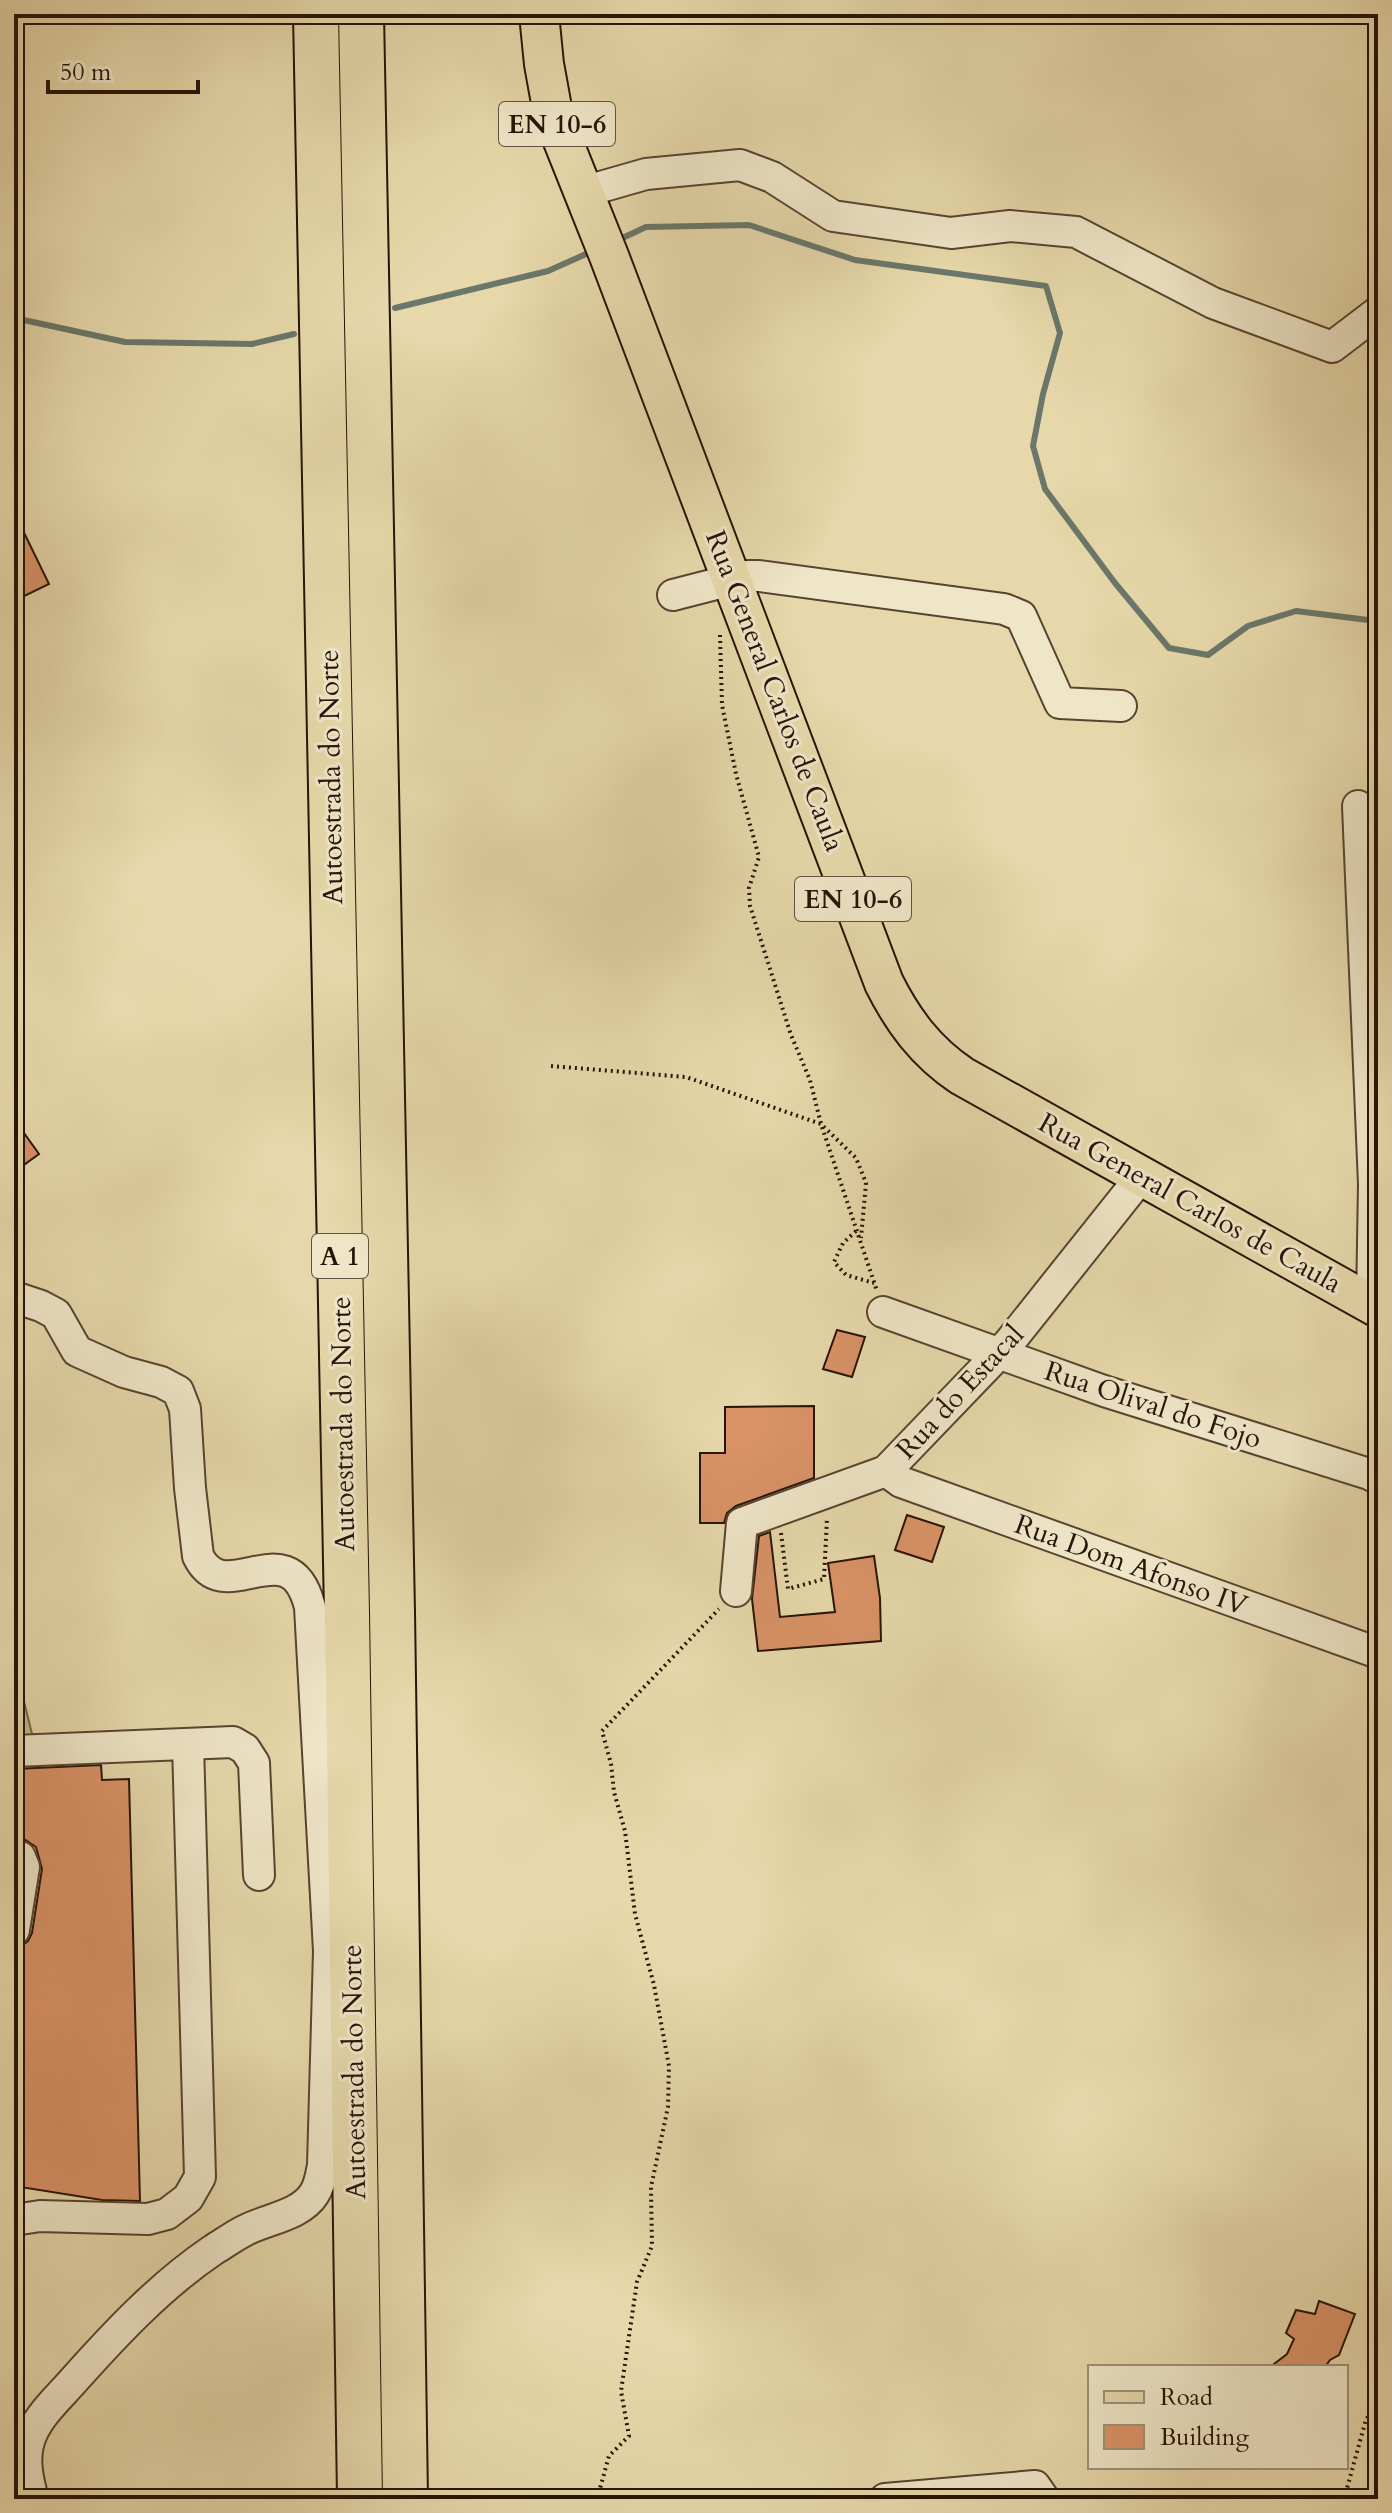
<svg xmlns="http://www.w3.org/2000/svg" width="1392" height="2513" font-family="Cardo,serif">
  <rect width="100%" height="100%" fill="#e6d8aa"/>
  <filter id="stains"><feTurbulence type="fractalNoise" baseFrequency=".0025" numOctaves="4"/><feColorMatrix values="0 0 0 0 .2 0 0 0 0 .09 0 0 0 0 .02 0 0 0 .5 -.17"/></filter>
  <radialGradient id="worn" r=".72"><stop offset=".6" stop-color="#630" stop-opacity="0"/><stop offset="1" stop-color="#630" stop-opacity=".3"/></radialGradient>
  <path fill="#bbbd84" stroke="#716846" stroke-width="2" d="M14 1661 35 1746H14Z"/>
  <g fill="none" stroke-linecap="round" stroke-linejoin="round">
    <path stroke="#6a776a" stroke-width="6" d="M616 241 646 227 749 225 855 260 1046 286 1060 333 1043 394 1033 446 1045 489 1115 583 1169 648 1208 655 1248 626 1296 611 1368 620 1378 625
      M395 308 548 271 595 250
      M14 315 19 319 125 342 252 344 294 334"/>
  </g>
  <path fill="#d99367" stroke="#271308" stroke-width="2" d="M14 512 49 584 14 601Z
    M14 1119 39 1154 14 1172Z
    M837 1330 865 1337 852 1377 823 1369Z
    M814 1406V1478L736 1506 727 1513 724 1523H700V1453H725V1407Z
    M907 1515 944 1527 932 1562 895 1550Z
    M770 1532 780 1617 835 1612 828 1563 874 1556 880 1598 881 1641 758 1651 752 1599 759 1536Z
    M101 1765 102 1780 129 1779 140 2201 102 2200 14 2186V1998L21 1946 28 1941 32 1933 42 1869 36 1847 24 1839 14 1838V1769Z
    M1319 2301 1355 2314 1339 2355 1330 2360 1325 2367H1270L1287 2354 1294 2339 1286 2333 1296 2310 1315 2314Z"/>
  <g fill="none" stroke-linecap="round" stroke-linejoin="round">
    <defs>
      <path id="minor" d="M583 192 646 174 740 165 772 177 833 216 951 233 1010 226 1076 232 1213 303 1332 347 1378 312
        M673 595 747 576H759L1004 609 1021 616 1060 703 1121 706
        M1358 806 1374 1184 1372 1304
        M14 1297 41 1306 56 1314 77 1351 124 1372 161 1382 178 1391 185 1409 190 1488 198 1556C225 1612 289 1525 310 1607L329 1951 323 2165C321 2175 320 2185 314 2194 300 2216 266 2219 244 2231 234 2236 223 2244 213 2250 160 2286 116 2333 74 2380 60 2396 41 2413 32 2433 22 2455 27 2477 33 2499
        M883 1312 1104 1391 1369 1474 1378 1479
        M886 1471 901 1482 1378 1653
        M736 1591 742 1523 886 1471 1008 1344 1141 1177
        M14 1751 233 1742 245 1749 254 1763 259 1875
        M14 1856 20 1857 24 1867 14 1930
        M14 2220 40 2216 148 2219 167 2214 188 2198 200 2177 188 1744
        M885 2499 1035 2486 1044 2499"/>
      <path id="major" d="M539 14 544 64 552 108 563 141 609 256 884 983C903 1021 926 1052 962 1076L1378 1308"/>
      <path id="highway" d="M316 14 347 1613 360 2499
        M361 14 392 1612 405 2499"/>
    </defs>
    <use href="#minor" stroke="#574430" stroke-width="34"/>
    <use href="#major" stroke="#271308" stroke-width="42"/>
    <use href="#highway" stroke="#271308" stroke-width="48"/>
    <path stroke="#271308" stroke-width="4" stroke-dasharray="2 4" stroke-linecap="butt" d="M720 635 722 705 736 774 759 857 749 888 750 906 791 1035 810 1080 821 1124 877 1291
      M551 1066 686 1077 821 1124 856 1158 866 1183 861 1238
      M856 1231 843 1243 834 1262 846 1275 874 1283
      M781 1533 788 1589 824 1579 827 1518
      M597 2499 609 2456 629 2436 621 2391 637 2282 652 2246 651 2187 668 2107 669 2066 654 1985 635 1914 625 1831 614 1792 611 1764 602 1731 719 1609
      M1344 2499 1365 2423 1378 2393"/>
    <use href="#minor" stroke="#efe6c8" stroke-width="30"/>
    <use href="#major" stroke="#e6d8aa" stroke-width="38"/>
    <use href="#highway" stroke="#e6d8aa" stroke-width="44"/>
  </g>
  <g text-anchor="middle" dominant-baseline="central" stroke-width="6" stroke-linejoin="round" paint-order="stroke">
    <g fill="#efe6c8" stroke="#635242" stroke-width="2">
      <rect x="499" y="102" width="116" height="44" rx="6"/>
      <rect x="795" y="877" width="116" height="44" rx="6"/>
      <rect x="312" y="1234" width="56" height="44" rx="6"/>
    </g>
    <g font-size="26" font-weight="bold" fill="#271308">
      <text x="557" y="124">EN 10-6</text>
      <text x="853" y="899">EN 10-6</text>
      <text x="340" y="1256">A 1</text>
    </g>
    <g font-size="28" fill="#271308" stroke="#efe6c8">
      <text transform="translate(775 691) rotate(69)">Rua General Carlos de Caula</text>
      <text transform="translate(331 777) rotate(-91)">Autoestrada do Norte</text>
      <text transform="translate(1190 1203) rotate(29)">Rua General Carlos de Caula</text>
      <text transform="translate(960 1392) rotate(-47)">Rua do Estacal</text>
      <text transform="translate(1153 1405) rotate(18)">Rua Olival do Fojo</text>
      <text transform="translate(343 1424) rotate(-91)">Autoestrada do Norte</text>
      <text transform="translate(1131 1565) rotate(20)">Rua Dom Afonso IV</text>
      <text transform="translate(354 2072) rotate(-91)">Autoestrada do Norte</text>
    </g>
  </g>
  <rect width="1392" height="2513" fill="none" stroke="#e6d8aa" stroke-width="48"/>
  <rect x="16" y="16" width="1360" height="2481" fill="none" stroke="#271308" stroke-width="4"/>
  <rect x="24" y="24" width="1344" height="2465" fill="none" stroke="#271308" stroke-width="2"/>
  <rect x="1088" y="2365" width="260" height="104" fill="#efe6c8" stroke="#9f927b" stroke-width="2"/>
  <rect x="1104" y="2391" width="40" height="12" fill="#e6d8aa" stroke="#9f927b" stroke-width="2"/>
  <text x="1160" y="2405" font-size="24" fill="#271308">Road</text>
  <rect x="1104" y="2425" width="40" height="24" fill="#d99367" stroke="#9f927b" stroke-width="2"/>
  <text x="1160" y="2445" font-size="24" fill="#271308">Building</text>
  <path d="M48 80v12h150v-12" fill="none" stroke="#271308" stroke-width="4"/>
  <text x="60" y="80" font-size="24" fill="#271308" stroke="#efe6c8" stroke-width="6" paint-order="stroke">50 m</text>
  <rect width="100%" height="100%" filter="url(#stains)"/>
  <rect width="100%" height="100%" fill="url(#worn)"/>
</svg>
